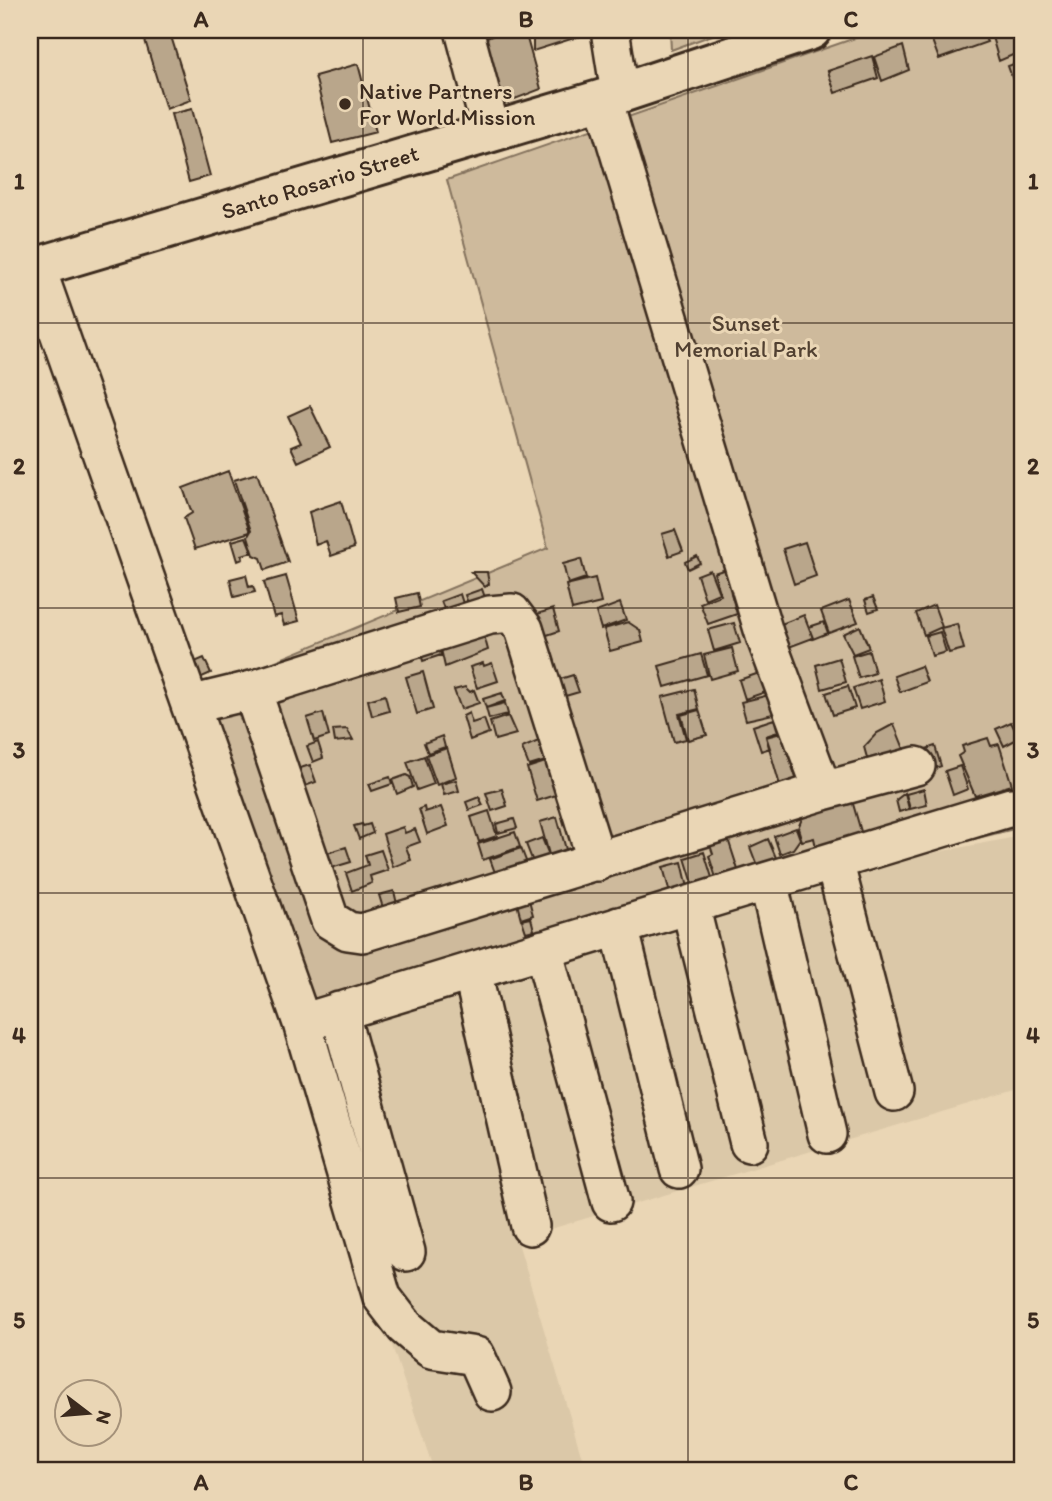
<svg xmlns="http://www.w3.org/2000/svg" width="1052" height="1501" font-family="Itim,sans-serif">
  <rect width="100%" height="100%" fill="#ead6b5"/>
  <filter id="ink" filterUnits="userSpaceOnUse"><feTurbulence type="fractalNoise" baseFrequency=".0143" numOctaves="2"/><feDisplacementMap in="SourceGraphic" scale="14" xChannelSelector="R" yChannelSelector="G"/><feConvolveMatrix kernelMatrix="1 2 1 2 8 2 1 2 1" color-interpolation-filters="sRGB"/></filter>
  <g filter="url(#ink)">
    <path fill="#dbc8a8" d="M1021 836 1022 1088 517 1239 586 1471H434L282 1018 645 908Z"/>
    <path fill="#ceba9c" stroke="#84725d" stroke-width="2" d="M670 30H726L671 50Z
      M878 30H1022V827L298 1008 196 694 548 548 447 180Z"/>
    <path fill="#b9a68b" stroke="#3b2a1e" stroke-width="2" d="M169 30 191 100 166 109 144 37Z
      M505 30H511L514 36 526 35 541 89 494 107 480 41Z
      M533 30H589L590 33 533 51Z
      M945 30H982L987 42 939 59 930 35Z
      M990 30H1022V51L999 61Z
      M903 46 909 70 882 81 874 57Z
      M872 56 878 78 835 93 828 71Z
      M1022 61V80L1014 83 1008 66Z
      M358 64 376 132 332 143 315 76Z
      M192 109 210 176 189 182 171 114Z
      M310 406 330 447 298 462 291 447 301 443 288 416Z
      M228 471 250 532 195 549 184 518 192 513 183 488Z
      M257 473 288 562 265 570 261 558 254 555 248 536 251 531 234 480Z
      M341 501 354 548 331 556 326 541 316 545 309 512Z
      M675 530 683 551 669 556 662 534Z
      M246 537 252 552 242 555 243 559 238 561 232 541Z
      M805 542 816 576 794 584 783 549Z
      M697 556 700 563 688 569 685 562Z
      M581 559 586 578 568 584 563 564Z
      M729 568 736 592 731 593 737 614 708 624 700 603 721 595 714 573Z
      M710 570 719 593 705 599 697 575Z
      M471 572H487L489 584 485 587Z
      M246 575 249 587 253 586 255 592 234 597 230 579Z
      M286 576 299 621 284 625 281 615 274 617 264 582Z
      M595 578 601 603 572 610 566 585Z
      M482 589 488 606 471 611 465 595Z
      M417 593 420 607 399 612 396 598Z
      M460 594 466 613 448 619 441 601Z
      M873 597 878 609 869 612 865 600Z
      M849 600 858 622 829 633 821 611Z
      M620 603 626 620 601 629 596 612Z
      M934 605 942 627 924 635 916 613Z
      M553 609 559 631 541 637 534 615Z
      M804 615 813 638 789 647 781 624Z
      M628 622 640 630 643 642 610 651 604 629Z
      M824 622 828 633 813 639 809 627Z
      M734 623 740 643 714 651 708 630Z
      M481 624 488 650 445 667 438 636Z
      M957 624 964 649 949 653 941 628Z
      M860 626 869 648 853 654 843 634Z
      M940 632 946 652 932 656 926 636Z
      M435 638 441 655 423 661 418 644Z
      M732 648 738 671 710 679 704 655Z
      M869 651 875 673 859 678 852 656Z
      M701 654 707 675 665 687 659 666Z
      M193 656 195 662 204 658 211 673 193 681 184 659Z
      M839 658 846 682 822 689 816 665Z
      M483 663 484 666 492 663 498 681 477 688 470 667Z
      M921 666 927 682 900 692 894 676Z
      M771 669 777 688 745 699 739 680Z
      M423 672 433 709 417 714 406 677Z
      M573 675 579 692 562 697 557 680Z
      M879 679 885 701 860 709 853 688Z
      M848 686 855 708 833 715 826 693Z
      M465 687 470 692 474 690 479 703 461 709 454 690Z
      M694 689 699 709 679 714 686 739 674 742 662 697Z
      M502 693 505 701 486 708 483 699Z
      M385 695 389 711 372 716 368 700Z
      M769 695 773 714 746 720 741 702Z
      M505 703 508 714 489 719 486 708Z
      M699 710 707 735 688 740 681 715Z
      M323 713 329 736 314 741 307 718Z
      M469 713 472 723 484 719 489 733 470 740 463 716Z
      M508 716 516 734 495 740 490 722Z
      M774 719 778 732 766 736 770 748 761 751 753 726Z
      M1011 722 1019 738 1004 746 996 729Z
      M894 724 904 749 869 765 864 747 877 733Z
      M347 729 353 740 335 742 333 730Z
      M781 733 798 784 781 789 766 737Z
      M442 736 445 747 428 753 424 743Z
      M548 737 562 756 529 766 522 748Z
      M988 738 991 746 999 744 1012 785 975 796 958 756 964 752 962 746Z
      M318 742 323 758 313 762 307 746Z
      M935 746 941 766 923 772 917 752Z
      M447 748 456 777 437 785 426 755Z
      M424 756 434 784 417 790 407 762Z
      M561 757 572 790 537 801 527 768Z
      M310 765 316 782 300 788 294 770Z
      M960 766 968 789 953 795 945 771Z
      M406 775 410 777 413 787 397 794 392 780Z
      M390 777 392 784 372 791 369 784Z
      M456 780 459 791 444 795 441 784Z
      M502 789 507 806 492 811 486 793Z
      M924 789 927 805 910 809 906 794Z
      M905 793 909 809 899 812 896 800Z
      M479 797 483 805 469 810 466 802Z
      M851 797 862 835 816 847 814 838 802 841 798 828 806 809Z
      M424 807 425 812 441 807 448 826 427 834 419 809Z
      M489 811 497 836 479 842 471 817Z
      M557 817 567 853 550 858 540 822Z
      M514 819 517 828 498 833 496 824Z
      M362 824 363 826 370 824 373 833 359 839 354 826Z
      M403 827 405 833 415 829 420 842 406 847 411 860 393 867 383 834Z
      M796 828 800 839 793 849 780 854 774 836Z
      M515 832 520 847 483 860 478 844Z
      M542 838 549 855 533 862 526 844Z
      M728 839 740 876 718 884 709 856 713 854 710 845Z
      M768 839 777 860 758 868 750 847Z
      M346 847 351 862 331 868 327 853Z
      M521 848 526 861 517 870 497 878 490 859Z
      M381 850 388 870 370 876 372 883 352 891 346 873 368 865 365 855Z
      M704 852 714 884 695 890 685 858Z
      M682 862 689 892 671 897 663 867Z
      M394 891 397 904 383 908 379 895Z
      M528 896 533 915 521 919 516 900Z
      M531 918 534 930 526 932 522 920Z"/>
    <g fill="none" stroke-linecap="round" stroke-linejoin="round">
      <defs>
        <path id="minor" d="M464 30 491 131
          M610 30 620 93
          M603 99 765 636 823 791
          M36 267 302 1023 382 1297 405 1327 431 1349 476 1356 492 1392
          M252 690 330 920 348 931 362 933 823 791 916 766
          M190 705 252 690 490 615 512 613 524 629 597 862
          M834 861 894 1092
          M768 881 827 1134
          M690 905 749 1143
          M619 926 679 1169
          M543 949 611 1202
          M472 971 530 1226
          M339 1011 406 1252
          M302 1023 1011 807"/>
        <path id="major" d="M30 269 603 99 811 30"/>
      </defs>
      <use href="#minor" stroke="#3b2a1e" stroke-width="42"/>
      <use href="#major" stroke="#3b2a1e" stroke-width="44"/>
      <use href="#minor" stroke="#ead6b5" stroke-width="37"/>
      <use href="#major" stroke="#ead6b5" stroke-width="38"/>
    </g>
  </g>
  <path fill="none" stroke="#3b2a1e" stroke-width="2" stroke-opacity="0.55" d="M363 30V1471M688 30V1471M30 323H1022M30 608H1022M30 893H1022M30 1178H1022"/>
  <circle fill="#3b2a1e" stroke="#ead6b5" stroke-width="2.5" cx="345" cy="104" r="7"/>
  <g text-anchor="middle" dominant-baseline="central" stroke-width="6" stroke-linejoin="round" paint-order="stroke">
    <g font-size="23" fill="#3b2a1e" stroke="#ead6b5" text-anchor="start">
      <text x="359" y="91">Native Partners<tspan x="359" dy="26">For World Mission</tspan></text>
    </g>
    <g font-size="23" fill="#3b2a1e" stroke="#ead6b5">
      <text transform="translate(320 182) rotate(-17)">Santo Rosario Street</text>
    </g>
    <g font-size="23" fill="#514031" stroke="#ead6b5">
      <text x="746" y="323">Sunset<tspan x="746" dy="26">Memorial Park</tspan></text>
    </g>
  </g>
  <rect width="1052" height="1501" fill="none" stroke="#ead6b5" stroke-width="77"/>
  <g transform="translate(88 1413) rotate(106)"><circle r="33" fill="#ead6b5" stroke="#a49179" stroke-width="2"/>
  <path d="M0-5L12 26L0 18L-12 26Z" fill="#3b2a1e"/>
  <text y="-10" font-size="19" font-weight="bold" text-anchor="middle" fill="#3b2a1e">N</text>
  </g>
  <rect x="38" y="38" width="976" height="1424" fill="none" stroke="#3b2a1e" stroke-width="2.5"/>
  <g font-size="23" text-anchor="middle" font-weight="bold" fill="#3b2a1e">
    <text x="201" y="27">A</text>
    <text x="526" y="27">B</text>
    <text x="851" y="27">C</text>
    <text x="19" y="189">1</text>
    <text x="1033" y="189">1</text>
    <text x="19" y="474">2</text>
    <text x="1033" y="474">2</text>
    <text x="19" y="758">3</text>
    <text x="1033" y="758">3</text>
    <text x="19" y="1043">4</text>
    <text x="1033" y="1043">4</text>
    <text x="19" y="1328">5</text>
    <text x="1033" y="1328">5</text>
    <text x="201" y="1490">A</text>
    <text x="526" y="1490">B</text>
    <text x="851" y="1490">C</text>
  </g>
</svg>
